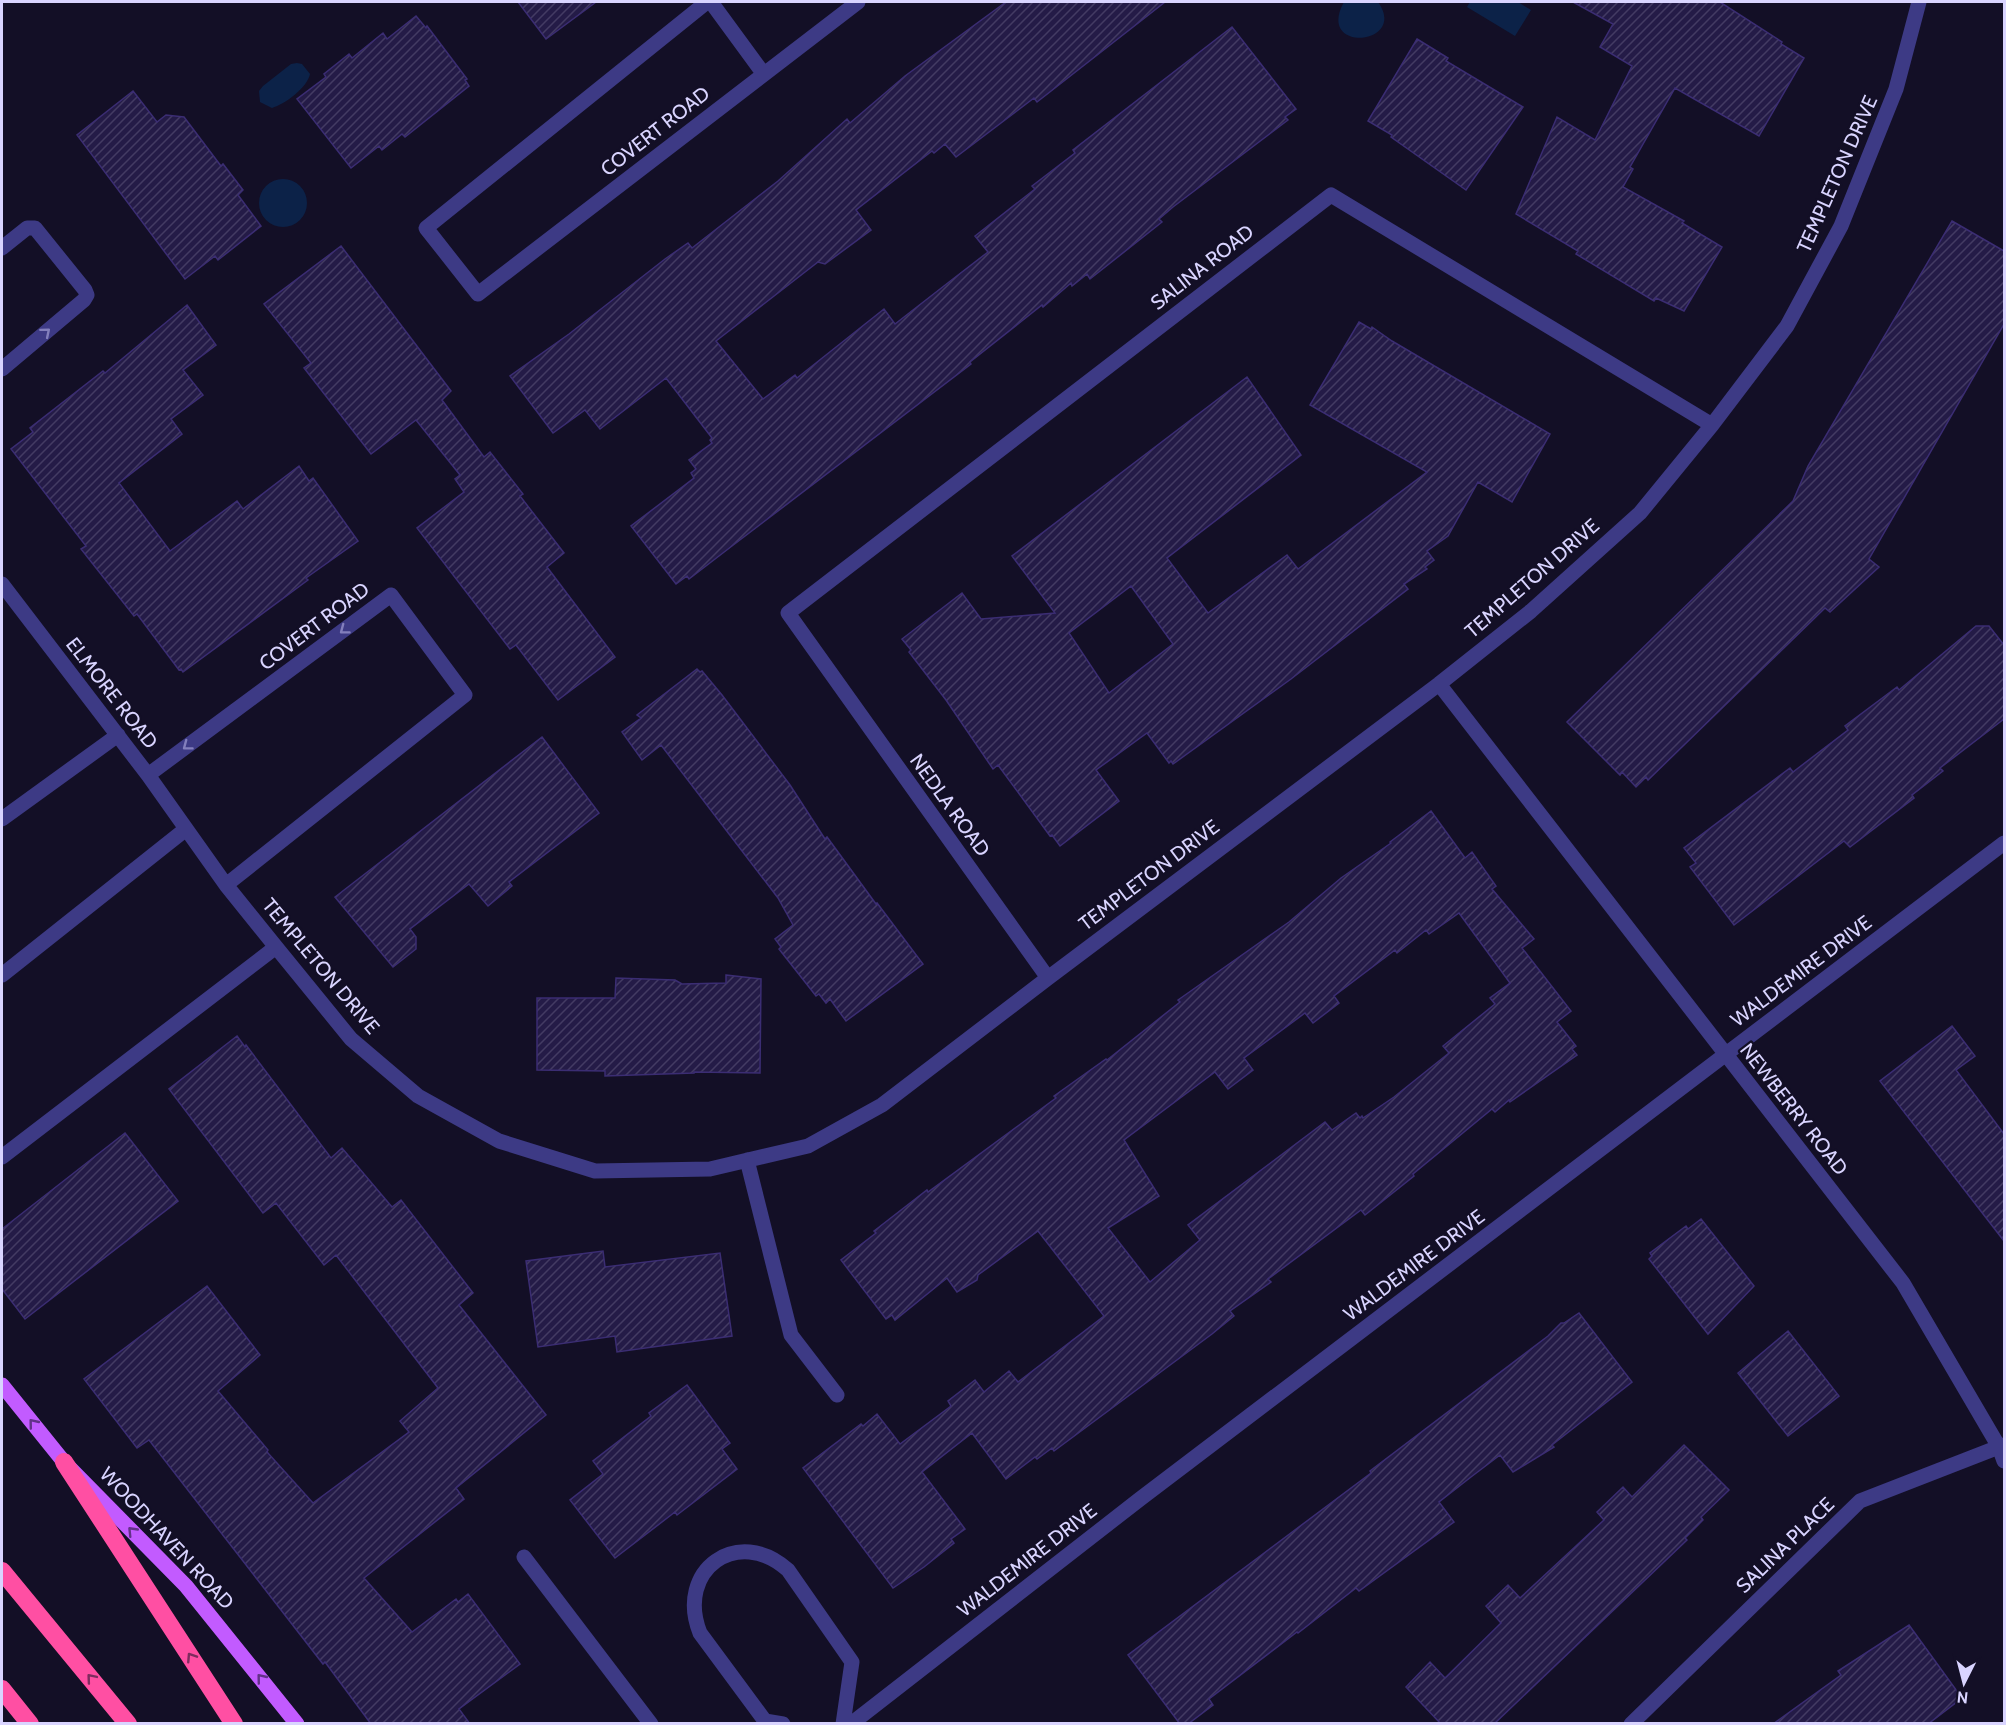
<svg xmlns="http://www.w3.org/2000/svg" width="2006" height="1725" font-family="Cabin,sans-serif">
  <defs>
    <pattern id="building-hatch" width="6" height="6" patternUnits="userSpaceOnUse" patternTransform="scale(1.5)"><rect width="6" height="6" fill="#241b47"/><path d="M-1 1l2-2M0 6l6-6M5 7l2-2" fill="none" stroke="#433b63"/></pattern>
  </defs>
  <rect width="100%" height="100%" fill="#130f26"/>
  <path fill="#0c2248" d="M1344 2H1378C1409 45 1315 54 1344 2Z
    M1470 2H1518L1531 10 1515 36 1467 7Z
    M297 63 302 64 310 74C307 88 285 104 272 108L260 102 259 91 263 86 291 64Z
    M259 203a24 24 0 1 1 48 0a24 24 0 1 1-48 0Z"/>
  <path fill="url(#building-hatch)" stroke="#3b2d73" stroke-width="1.5" fill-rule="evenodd" d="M518 2H596L546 39Z
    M1006 2H1165L1037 102 1034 98 956 157 945 144 934 153 932 151 856 210 871 230 825 264 818 262 716 341 763 399 795 375 797 378 884 309 895 324 949 282 988 252 975 236 1035 189 1032 186 1075 153 1073 150 1232 27 1296 109 1285 117 1288 120 1173 207 1159 219 1162 222 1090 279 1087 274 1072 286 1071 283 1043 307 1042 305 970 362 971 364 732 546 689 579 687 576 676 584 631 526 694 478 691 473 696 469 689 460 712 443 710 440 712 438 666 378 600 429 585 410 553 433 510 376 569 334 665 259 688 243 692 248 778 181 847 119 850 123 905 76Z
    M1573 2H1720L1782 42 1781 44 1804 58 1759 136 1675 88 1630 167 1633 169 1623 187 1684 221 1682 223 1722 247 1684 311 1656 298 1654 301 1576 254 1578 251 1516 214 1557 117 1595 140 1632 66 1600 47 1613 24Z
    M416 16 426 28 427 26 467 79 465 80 469 86 405 137 402 134 382 150 379 146 351 168 297 99 326 77 324 74 349 54 352 58 383 33 387 39Z
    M1417 39 1448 58 1446 61 1523 107 1466 190 1391 137 1392 135 1368 121Z
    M133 91 157 122 166 115 184 117 221 166 223 164 243 190 238 195 261 226 218 260 215 256 185 279 77 135Z
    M1952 221 2004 251V324L1869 559 1879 567 1830 612 1825 608 1648 780 1646 777 1636 787 1622 772 1620 775 1567 722 1793 501 1808 466Z
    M341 246 451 391 442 400 484 457 490 452 523 494 520 496 564 553 547 567 615 657 558 700 516 645 510 649 417 528 464 492 455 479 460 475 416 420 371 454 304 368 311 363 264 304Z
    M187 305 216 345 183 370 203 395 171 419 182 434 119 483 170 551 237 501 243 509 299 466 309 481 313 478 358 541 306 578 308 580 183 672 181 669 179 670 137 614 134 616 81 549 86 546 11 449 33 432 30 428 103 371 105 373Z
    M1359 322 1371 329 1372 327 1392 341 1550 434 1512 502 1478 482 1448 536 1427 551 1434 560 1425 567 1427 569 1404 584 1408 589 1291 679 1173 764 1171 761 1169 763 1147 733 1096 770 1119 801 1060 846 1052 835 1050 836 998 765 993 769 946 700 909 652 911 650 902 639 962 593 981 619 1055 613 1012 556 1247 377 1301 455 1167 558 1208 613 1287 555 1298 569 1427 472 1310 405ZM1131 586 1173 644 1109 693 1069 633Z
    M1976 626H1989L2004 645V719L1940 768 1943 771 1912 795 1914 798 1850 847 1844 841 1734 925 1690 867 1696 863 1684 848 1790 768 1793 772 1848 730 1845 726 1897 687 1899 690Z
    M697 669 700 672 702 671 722 695 790 785 825 839 827 837 876 904 877 903 923 964 846 1021 830 999 826 1003 819 994 816 996 779 949 781 947 775 939 793 925 778 898 661 745 642 760 622 732 641 718 637 715Z
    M542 737 599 813 509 882 512 886 488 906 469 884 410 929 416 937V949L393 967 335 897Z
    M1431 811 1465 858 1472 852 1496 886 1492 889 1534 939 1522 948 1571 1011 1557 1022 1576 1046 1572 1049 1577 1055 1510 1102 1509 1100 1495 1112 1492 1109 1413 1174 1414 1176 1365 1215 1361 1210 1268 1279 1271 1282 1230 1311 1234 1316 1212 1334 1054 1451 1052 1448 1037 1459 1035 1457 1006 1479 972 1433 922 1472 965 1529 951 1539 954 1543 924 1567 893 1588 803 1468 861 1424 863 1426 877 1414 900 1444 951 1406 948 1401 975 1380 984 1392 1009 1371 1018 1382 1104 1316 1038 1231 978 1275 977 1280 957 1292 947 1278 895 1320 892 1315 886 1319 841 1260 876 1233 874 1231 927 1190 928 1192 1056 1098 1054 1096 1106 1059 1107 1060 1180 1002 1178 1000 1289 922 1341 878 1391 843 1390 842ZM1459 913 1510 983 1490 998 1495 1004 1443 1046 1449 1053 1394 1097 1363 1118 1362 1116 1360 1118 1356 1113 1332 1130 1325 1122 1188 1225 1200 1240 1150 1282 1108 1228 1159 1196 1124 1140 1215 1072 1228 1089 1253 1070 1244 1058 1305 1013 1313 1023 1339 1003 1334 996 1395 950 1397 953 1426 930 1429 934Z
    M726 975 761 979 760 1073 694 1072V1073L605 1076V1071L537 1070V998H615L616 978 675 980 682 984 726 983Z
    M1952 1026 1975 1056 1956 1070 2004 1134V1241L1880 1081Z
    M237 1036 245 1047 246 1045 331 1158 342 1148 392 1207 401 1200 473 1293 459 1305 546 1415 456 1488 464 1499 364 1578 412 1632 456 1599 458 1602 468 1594 520 1664 459 1709 470 1724H371L325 1662 323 1664 149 1440 137 1448 84 1379 207 1286 260 1355 218 1391 268 1450 267 1452 313 1503 409 1432 400 1421 438 1388 336 1255 324 1265 276 1203 263 1213 169 1089Z
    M125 1133 178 1201 25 1319 2 1289V1229Z
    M1701 1219 1754 1286 1708 1334 1649 1259 1652 1256 1650 1253 1686 1226 1688 1229Z
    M603 1251 605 1267 720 1253 732 1336 617 1352 615 1336 538 1347 526 1261Z
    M1579 1313 1632 1382 1552 1445 1554 1447 1513 1472 1500 1455 1471 1477 1439 1502 1454 1522 1359 1591 1356 1588 1298 1633 1297 1632 1209 1699 1213 1705 1188 1724H1180L1128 1655 1371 1473 1370 1471 1548 1336 1561 1323H1564Z
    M1788 1331 1839 1396 1788 1436 1738 1373Z
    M687 1385 730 1443 722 1449 737 1469 677 1515 675 1512 615 1558 570 1500 603 1474 593 1461 651 1416 649 1413Z
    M1684 1445 1729 1490 1701 1517 1703 1520 1685 1538 1687 1540 1494 1724H1441L1406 1687 1430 1662 1445 1678 1501 1623 1486 1606 1508 1585 1520 1598 1604 1520 1597 1512 1623 1487 1632 1497Z
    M1909 1625 1962 1698 1928 1724H1773L1841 1675 1838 1671Z"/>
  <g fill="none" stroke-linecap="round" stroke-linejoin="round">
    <path stroke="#3d3a85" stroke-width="15" d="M707 2 426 228 478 294 858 2
      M711 2 763 73
      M2 248 27 228H35L85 290 87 295 84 300 2 369
      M2 584 148 775 226 885 276 947 351 1039 418 1096 499 1141 595 1171 710 1169 808 1146 882 1105 1048 978 1439 684 1531 611 1640 513 1712 425 1787 326 1841 226 1896 89 1919 2
      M1439 684 1903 1283 1999 1447 2004 1461
      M148 775 391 595 465 695 226 885
      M2 819 118 735
      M2 975 186 829
      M1048 978 788 613 1331 195 1712 425
      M2 1157 276 947
      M747 1160 791 1335 837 1395
      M524 1557 651 1724
      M783 1724 765 1721 700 1633C675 1570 738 1525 788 1570L852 1662 843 1724
      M851 1724 1140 1499 2004 843
      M1631 1724 1860 1501 2004 1445"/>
    <path stroke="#c25bff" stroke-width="15" d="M2 1385 64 1462 186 1586 297 1724"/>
    <path stroke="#ff4fa3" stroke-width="18" d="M64 1462 234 1724
      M2 1571 128 1724
      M2 1689 30 1724"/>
  </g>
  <defs><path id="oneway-chevron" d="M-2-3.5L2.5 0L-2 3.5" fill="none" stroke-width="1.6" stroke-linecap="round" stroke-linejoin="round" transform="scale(1.5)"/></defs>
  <g stroke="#837fbc">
    <use href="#oneway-chevron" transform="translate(46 332) rotate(-40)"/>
    <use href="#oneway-chevron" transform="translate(344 630) rotate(143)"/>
    <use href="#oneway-chevron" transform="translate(187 746) rotate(143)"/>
  </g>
  <g stroke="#623188">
    <use href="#oneway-chevron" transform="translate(33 1423) rotate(-129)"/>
    <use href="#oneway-chevron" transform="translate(132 1531) rotate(-134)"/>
    <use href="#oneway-chevron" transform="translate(261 1678) rotate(-129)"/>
  </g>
  <g stroke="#7d2c5e">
    <use href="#oneway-chevron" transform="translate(191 1657) rotate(-123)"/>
    <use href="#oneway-chevron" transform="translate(91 1678) rotate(-130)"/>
  </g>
  <g text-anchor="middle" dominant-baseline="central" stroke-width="4.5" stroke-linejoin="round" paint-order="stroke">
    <g font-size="20" fill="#d9d4ff" stroke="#130f26">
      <text transform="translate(655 131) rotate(-38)">COVERT ROAD</text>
      <text transform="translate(1837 174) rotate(-66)">TEMPLETON DRIVE</text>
      <text transform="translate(1202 267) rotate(-38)">SALINA ROAD</text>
      <text transform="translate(1532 578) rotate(-41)">TEMPLETON DRIVE</text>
      <text transform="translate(314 626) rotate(-37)">COVERT ROAD</text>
      <text transform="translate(112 693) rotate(52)">ELMORE ROAD</text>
      <text transform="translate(950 805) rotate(54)">NEDLA ROAD</text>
      <text transform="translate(1149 875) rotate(-37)">TEMPLETON DRIVE</text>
      <text transform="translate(321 966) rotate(50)">TEMPLETON DRIVE</text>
      <text transform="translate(1801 971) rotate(-37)">WALDEMIRE DRIVE</text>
      <text transform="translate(1794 1109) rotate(52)">NEWBERRY ROAD</text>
      <text transform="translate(1414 1265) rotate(-37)">WALDEMIRE DRIVE</text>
      <text transform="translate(167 1538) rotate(47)">WOODHAVEN ROAD</text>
      <text transform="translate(1785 1545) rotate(-44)">SALINA PLACE</text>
      <text transform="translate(1027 1560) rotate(-38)">WALDEMIRE DRIVE</text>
    </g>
  </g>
  <rect width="2006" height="1725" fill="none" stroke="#d9d4ff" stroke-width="6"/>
  <g transform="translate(1964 1683) rotate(186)" stroke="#130f26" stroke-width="4.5" paint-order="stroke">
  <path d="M0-4.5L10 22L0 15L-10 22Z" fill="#d9d4ff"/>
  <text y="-9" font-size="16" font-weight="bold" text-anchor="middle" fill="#d9d4ff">N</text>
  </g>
</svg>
